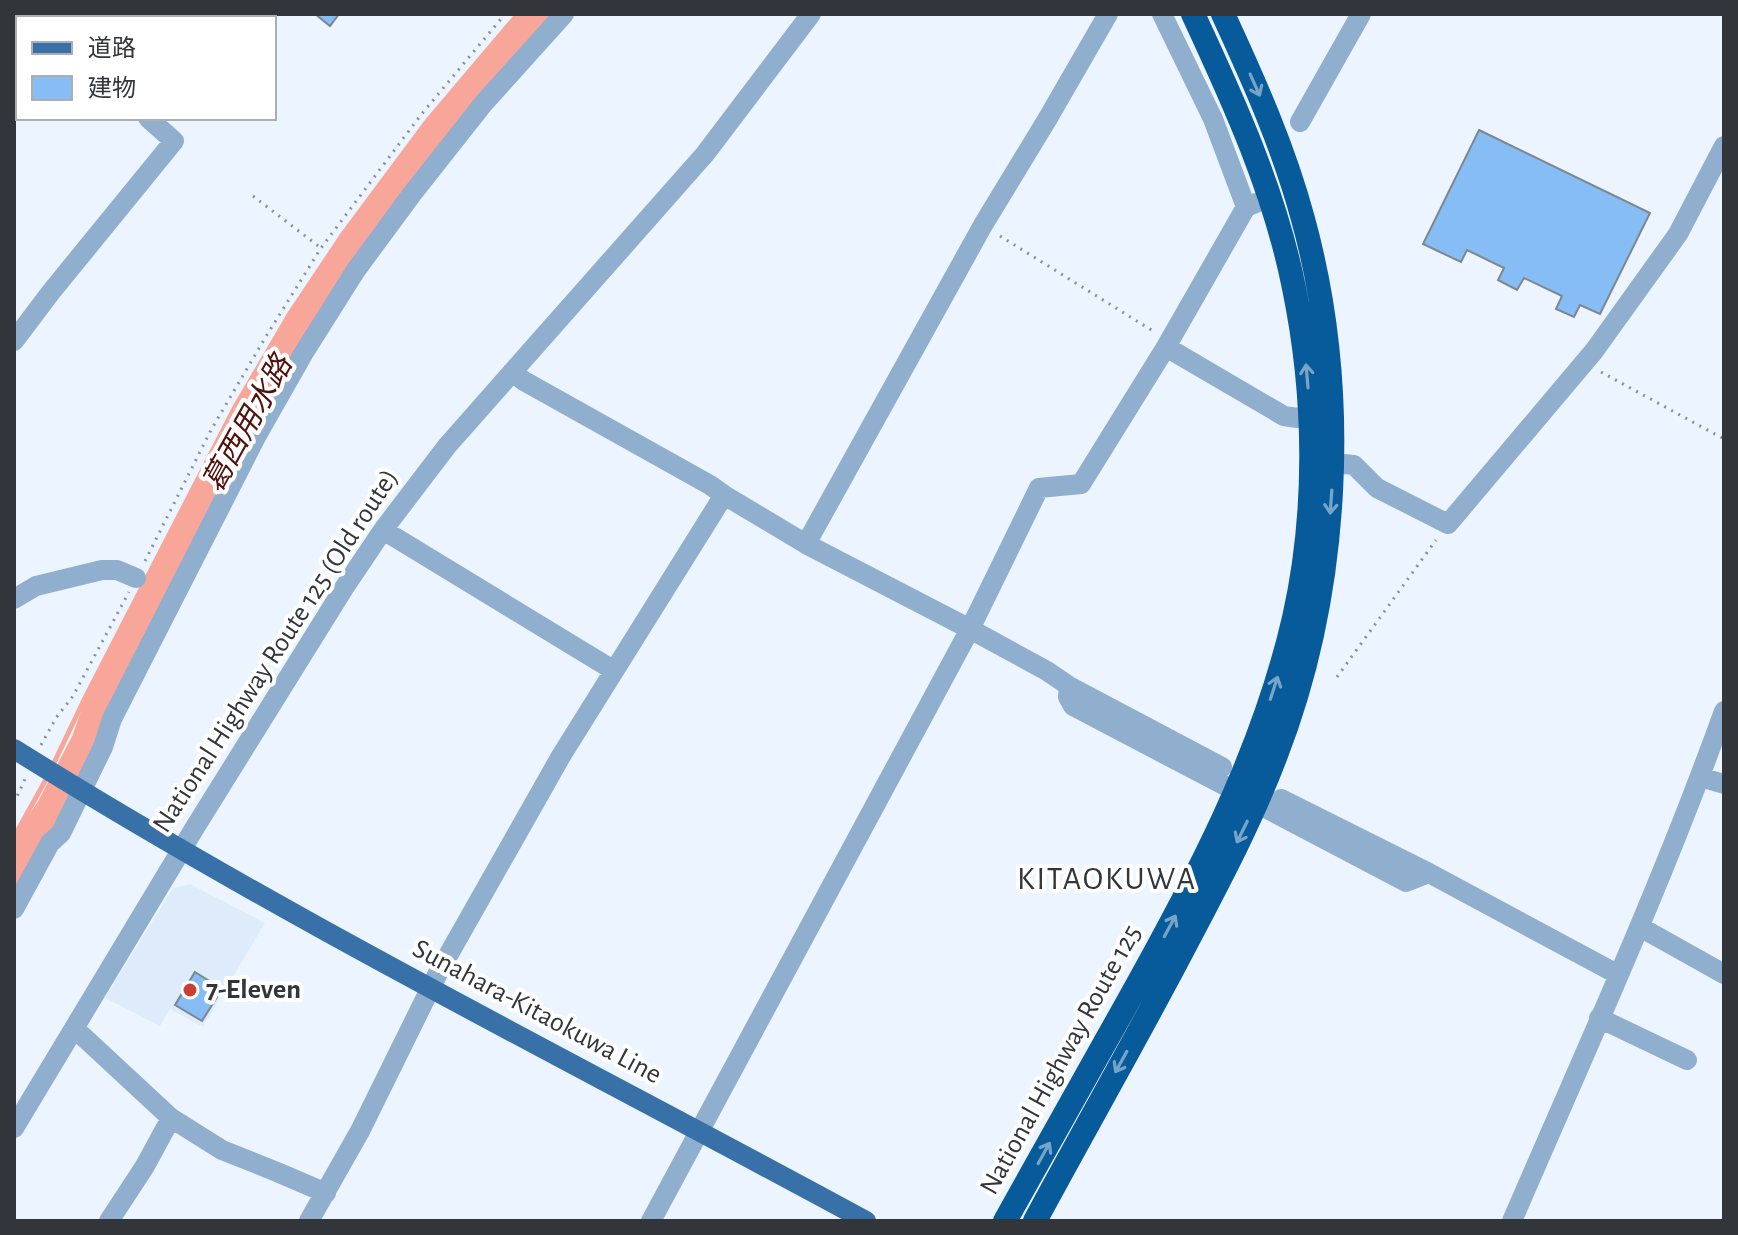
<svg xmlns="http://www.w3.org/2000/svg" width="1738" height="1235" font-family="'Alegreya Sans','Noto Sans JP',sans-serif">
  <rect width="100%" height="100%" fill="#ecf5ff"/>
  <path fill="#ddebfb" d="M190 884 265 923 203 1027 170 1009 160 1026 105 998 173 888Z"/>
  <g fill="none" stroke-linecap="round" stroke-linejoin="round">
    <path stroke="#f8a69a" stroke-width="5" d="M53 765 84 700 235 407 289 315 343 234 428 120 518 14
      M14 837 49 774"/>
    <path stroke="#f8a69a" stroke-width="30" d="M14 871 32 837 51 809 86 742 97 711 251 410 305 321 343 262 398 186 441 129 539 14"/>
  </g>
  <path fill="#85bdf4" stroke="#7e868f" stroke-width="2" d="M315 14H339L330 26Z
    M1479 130 1650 213 1600 314 1580 305 1574 317 1556 309 1562 296 1524 278 1517 290 1498 280 1504 268 1467 250 1461 262 1423 244Z
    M195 972 222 989 202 1021 175 1005Z"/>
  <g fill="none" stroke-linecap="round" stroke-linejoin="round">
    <path stroke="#8a9097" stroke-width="3" stroke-dasharray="2 6" stroke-linecap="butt" d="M253 196 321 248
      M1000 236 1153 331
      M1601 372 1724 439
      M145 561 211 430 265 338 321 248 420 116 505 14
      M1337 677 1436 540
      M41 745 56 718 73 696 129 592
      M14 803 26 777"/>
    <path stroke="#90aecd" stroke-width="20" d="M1162 14 1213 119 1246 207 1256 203
      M110 18 114 14
      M14 36 18 38
      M1300 122 1361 14
      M14 341 51 292 174 141 148 118
      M1166 347 1284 416 1297 418 1310 416
      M512 372 524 381 710 485 724 495 806 544 970 629 1047 671 1069 686 1222 767
      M1331 466 1343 464 1354 465 1377 488 1448 524 1594 351 1678 234 1724 146
      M383 530 613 670
      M806 544 983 225 1048 118 1108 14
      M14 599 36 586 102 570H117L136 578
      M1069 686 1068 697 1073 706 1237 792
      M1700 777 1724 784
      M1281 799 1429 873 1617 974
      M1256 803 1406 882 1429 873
      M14 909 50 843 61 833 103 747 112 719 257 435 303 354 356 270 412 194 483 104 564 14
      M1640 927 1724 974
      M1599 1018 1687 1060
      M74 1028 171 1118 222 1150 277 1172 326 1193
      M14 1128 194 829 344 588 383 530 447 446 705 154 811 14
      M109 1221 145 1166 171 1118
      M309 1221 360 1131 437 975 561 756 724 495
      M651 1221 970 629 1039 488 1081 484 1166 347 1246 207
      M1512 1221C1585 1052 1662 884 1724 711"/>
    <path stroke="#3771a8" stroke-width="20" d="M14 749C289 921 581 1066 866 1221"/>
    <path stroke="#085b9a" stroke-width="24" d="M1005 1221C1046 1149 1086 1077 1126 1005 1195 882 1262 757 1294 618 1318 511 1316 395 1294 288 1275 192 1234 102 1193 14
      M1035 1221C1085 1128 1138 1036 1187 942 1219 881 1252 819 1276 755 1340 590 1350 390 1303 219 1284 148 1254 81 1223 14"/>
  </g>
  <defs><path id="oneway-shaft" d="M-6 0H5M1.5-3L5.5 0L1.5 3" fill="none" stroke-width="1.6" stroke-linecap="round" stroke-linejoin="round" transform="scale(2)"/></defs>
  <g stroke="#77a5c7">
    <use href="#oneway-shaft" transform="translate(1255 85) rotate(66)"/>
    <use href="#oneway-shaft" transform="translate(1307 376) rotate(-95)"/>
    <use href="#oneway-shaft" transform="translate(1331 502) rotate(94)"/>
    <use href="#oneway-shaft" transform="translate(1274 688) rotate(-72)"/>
    <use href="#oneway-shaft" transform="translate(1242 832) rotate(116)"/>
    <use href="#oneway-shaft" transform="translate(1170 926) rotate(-62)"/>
    <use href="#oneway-shaft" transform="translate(1121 1062) rotate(119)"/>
    <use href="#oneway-shaft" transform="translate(1044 1153) rotate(-61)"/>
  </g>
  <circle fill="#cb3e32" stroke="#fff" stroke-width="3" cx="190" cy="990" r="8"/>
  <g text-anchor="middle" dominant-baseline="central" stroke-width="8" stroke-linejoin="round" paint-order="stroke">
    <g font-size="28" fill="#323539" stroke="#fff">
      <text transform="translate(276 651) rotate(-57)">National Highway Route 125 (Old route)</text>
      <text transform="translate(537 1012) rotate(28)">Sunahara-Kitaokuwa Line</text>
      <text transform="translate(1061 1060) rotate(-61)">National Highway Route 125</text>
    </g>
    <g font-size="28" font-weight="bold" fill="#323539" stroke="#fff" text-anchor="start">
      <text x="206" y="990">7-Eleven</text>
    </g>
    <g font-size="30" font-style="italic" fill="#4e110c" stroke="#fff">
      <text transform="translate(248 424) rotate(-61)">葛西用水路</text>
    </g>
    <g font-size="32" letter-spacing="2" fill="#323539" stroke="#fff">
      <text x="1107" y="879">KITAOKUWA</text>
    </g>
  </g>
  <rect width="1738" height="1235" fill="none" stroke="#323539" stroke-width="32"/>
  <rect x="16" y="16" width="260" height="104" fill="#ffffff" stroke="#adaeb0" stroke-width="2"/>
  <rect x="32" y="42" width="40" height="12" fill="#3771a8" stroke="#adaeb0" stroke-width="2"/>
  <text x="88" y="56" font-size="24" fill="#323539">道路</text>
  <rect x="32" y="76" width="40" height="24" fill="#85bdf4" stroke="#adaeb0" stroke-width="2"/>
  <text x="88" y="96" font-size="24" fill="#323539">建物</text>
</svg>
